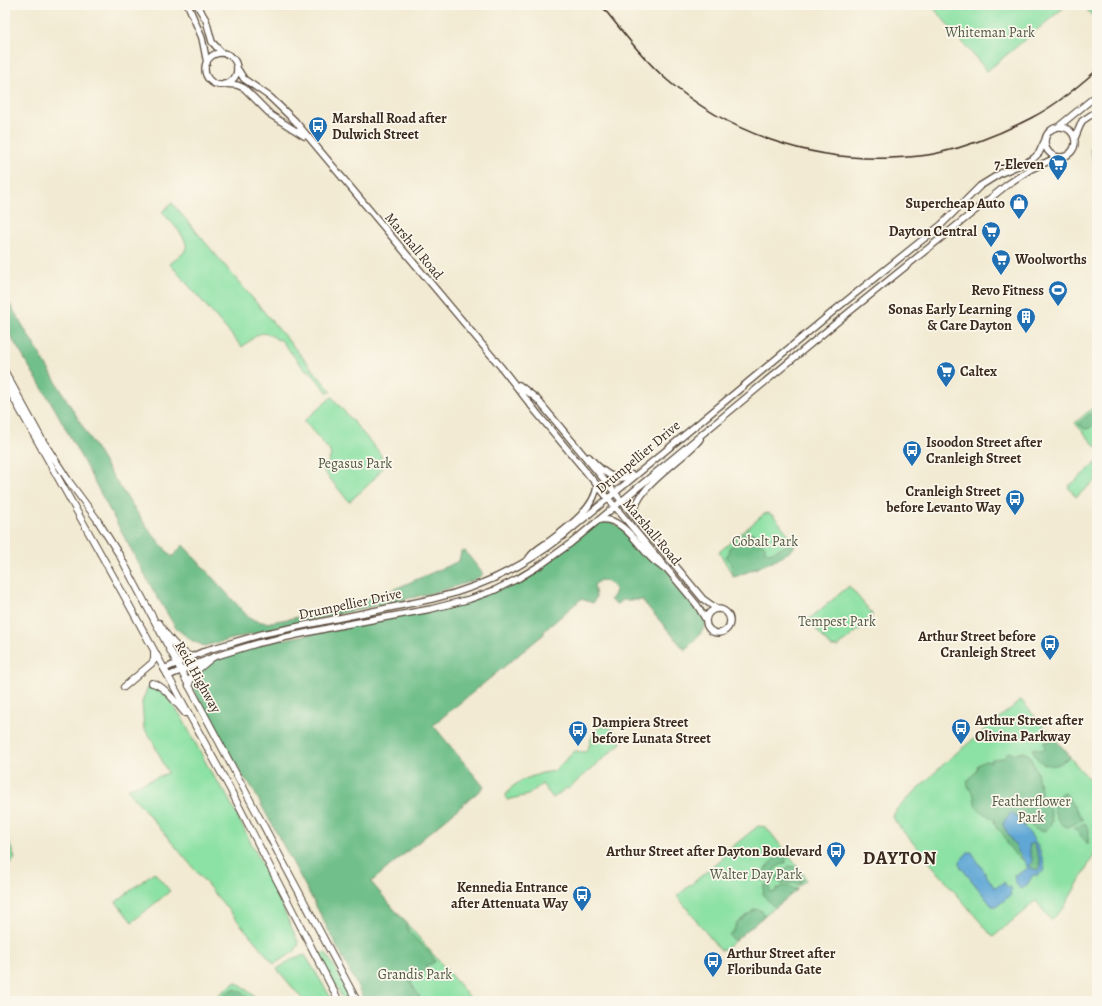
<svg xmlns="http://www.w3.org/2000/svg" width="1102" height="1006" font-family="Alegreya,serif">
  <rect width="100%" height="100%" fill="#fbf7ec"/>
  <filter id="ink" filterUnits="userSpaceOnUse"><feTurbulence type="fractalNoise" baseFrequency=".025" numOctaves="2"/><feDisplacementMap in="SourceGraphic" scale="8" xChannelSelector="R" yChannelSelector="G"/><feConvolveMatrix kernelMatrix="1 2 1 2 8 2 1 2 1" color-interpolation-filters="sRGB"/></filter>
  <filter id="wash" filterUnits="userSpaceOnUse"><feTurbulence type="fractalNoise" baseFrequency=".012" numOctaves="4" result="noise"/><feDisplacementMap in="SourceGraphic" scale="16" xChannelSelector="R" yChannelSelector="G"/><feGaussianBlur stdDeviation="0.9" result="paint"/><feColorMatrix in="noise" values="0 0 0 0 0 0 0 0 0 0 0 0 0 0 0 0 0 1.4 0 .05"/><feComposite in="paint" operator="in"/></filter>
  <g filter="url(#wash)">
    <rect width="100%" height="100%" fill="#f2ead2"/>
    <path fill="#8ce1a4" stroke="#648661" d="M931 5H1067L987 71Z
      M1083 5H1097V21Z
      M1097 140V171L1090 150Z
      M172 203 331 391 328 393 309 370H305L280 339 278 340C260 327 258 335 242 347L170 264C175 259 184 255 186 248 189 239 168 219 162 212Z
      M332 397 379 452 384 463C377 480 362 490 349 502L322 469 328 463 331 455 329 450 304 421Z
      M1097 404V448L1075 423Z
      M1097 462V479L1076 497 1068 487Z
      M768 513C775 515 780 524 785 530 788 534 795 540 794 546 792 555 745 573 734 577L719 552 764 514Z
      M849 586 871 612 872 616 870 620 838 647H831L808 620Z
      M155 687 166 696 181 716 213 776 225 792 272 884 299 944 294 952 274 964 127 789 168 773 150 736 144 729 142 702 147 689Z
      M1021 700 1097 789V850L1063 909 1051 920 1036 901 993 937 897 824 893 817 896 810 948 760Z
      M606 726C614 729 621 735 621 743L568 789 566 788 553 798 542 784 528 795 507 800 506 795 512 787 522 780 542 773 554 771 575 751 585 752C594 744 587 729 606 726Z
      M758 826 766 827 804 875 806 880 724 950H720L677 896 723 858V856L724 857 727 851Z
      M5 831 15 859 5 867Z
      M154 872 170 891 132 922 116 902Z
      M397 912 473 1001H398Z
      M317 952 321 954 326 953 354 1001H344Z
      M305 955 333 1001H304L277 969 294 958Z
      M236 982 261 1001H210Z"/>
    <path fill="#71bf8a" stroke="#567454" d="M5 296 108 469 148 529 172 557 183 545 250 619 266 623 337 610 397 588 459 561 461 552 465 551 483 574C472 588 361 608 337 614 293 624 248 635 204 646L191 640 176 628 153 590 55 409 5 327Z
      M1097 408V421L1090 428 1085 429 1078 424Z
      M605 519 629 532 670 573 702 614 706 625 700 634 685 650 642 600H623L617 604 610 600C622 590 611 582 600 580L594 585 596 597 593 603 581 599 544 631V634L433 725 484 787 371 882 405 922C409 939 429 946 435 962L431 964 426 965V971C418 973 413 975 411 983L422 1001H365L314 902 250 784 244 778 189 683 213 657 237 649 418 612 501 587 531 572 598 521Z
      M747 533H754L758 541 765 546V551L770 553 788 545 790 538H791C793 540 795 543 794 547 791 555 744 573 734 577L732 573V564L726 557 728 554 729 548 736 543 741 536Z
      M1054 738 1070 756 1068 759C1064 760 1063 762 1059 764 1048 769 1035 761 1033 749L1035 748 1043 750 1045 748 1044 742H1048Z
      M1008 752 1016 754 1023 752 1028 754 1037 772 1041 791V797L1050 809 1052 821 1051 824 1044 832 1035 829 1028 823 1024 826 1019 818 1003 825 1023 858 1021 859 1017 857 1007 844C1007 839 1001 830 997 829L994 822 995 821C990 815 981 814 977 808 974 804 975 800 974 796 971 789 966 787 968 779L975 773 978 765 985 761 991 762 992 759 1004 758Z
      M1065 793 1083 820 1067 827C1056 823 1055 812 1052 802L1060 794Z
      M1085 823 1089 830 1088 844 1074 828Z
      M1033 843C1037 851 1041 859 1040 869L1037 870 1031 869 1028 864 1033 862 1030 853 1029 845Z
      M782 852 787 858 785 860 787 862 775 868 774 874 767 882 761 879C765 864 774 862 782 852Z
      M789 866 795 867 803 879 799 884 779 882 774 879Z
      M764 885H769L770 892H776L777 888H781L782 886 793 887 795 890 798 889 775 908 763 895Z
      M755 909 762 911 765 915 734 941 729 935 733 932 737 923Z
      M234 989 238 990 254 1001H219L230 990Z"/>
    <path fill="#60a7d6" stroke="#4e687a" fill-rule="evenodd" d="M1012 812C1018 817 1021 823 1026 829 1037 842 1042 853 1045 870L1038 875H1033L1027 885 1020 889 1015 881 1014 875 1022 872 1028 868 1003 825 1004 821ZM1033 843C1037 851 1041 860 1040 869L1037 870 1031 869 1029 865 1033 862 1030 853 1029 845Z
      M968 852H972L973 854 994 887 998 886 1004 882 1007 887H1010L1012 890 1010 892 1011 895 997 906H992L960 866V861Z"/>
  </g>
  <g filter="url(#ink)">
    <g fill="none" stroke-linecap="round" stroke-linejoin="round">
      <defs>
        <path id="major" d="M188 5 202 38 207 63
          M197 5 206 20 212 42 222 53
          M205 69a16 16 0 1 1 32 0a16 16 0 1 1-32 0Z
          M237 68 244 79 270 97 295 121 501 367 537 413 697 605 706 620
          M224 84 237 85 244 88 271 115 304 136
          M1058 127 1097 95
          M1045 142a15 15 0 1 1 30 0a15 15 0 1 1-30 0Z
          M1075 138 1082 121 1097 111
          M519 385 537 399 703 599 717 609
          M589 457C600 469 615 485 632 475
          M635 517C629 491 685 459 700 439
          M599 520C622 515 639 547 653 560 656 563 660 565 663 568
          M529 558C535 549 543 546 551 540 567 528 596 507 597 485
          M706 621a12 12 0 1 1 24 0a12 12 0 1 1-24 0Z
          M164 669 207 650 262 634 432 599C480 588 525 566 564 535L841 305 941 225 980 186 1001 173 1029 161 1034 158 1039 153 1045 140
          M168 676 213 657 259 643 338 626 431 609 470 599 495 590 519 578 542 564 571 543 848 313 1008 184 1031 169 1058 157"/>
        <path id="highway" d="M5 372 41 438 68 480 96 518 120 556 357 1001
          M5 383 122 592 229 787 339 1001
          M159 623C166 636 178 650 191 657
          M152 683C164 685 177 704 185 713
          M189 686C189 674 204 665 213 657
          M124 687 152 663 154 660V652"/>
      </defs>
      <use href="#major" stroke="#564739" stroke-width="8"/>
      <use href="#highway" stroke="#564739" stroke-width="8"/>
      <use href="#major" stroke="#fff" stroke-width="5.5"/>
      <use href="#highway" stroke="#fff" stroke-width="6"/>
      <path stroke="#3b2a1e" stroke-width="1.5" d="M601 5C622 31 642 58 667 80 728 133 809 161 890 158 906 157 922 157 938 153 970 146 1002 133 1031 118 1055 106 1076 88 1097 70"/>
    </g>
  </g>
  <defs>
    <symbol id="bus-pin" viewBox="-11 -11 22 30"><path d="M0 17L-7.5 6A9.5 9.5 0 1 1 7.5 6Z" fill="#1f6fb2" stroke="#fbf7ec"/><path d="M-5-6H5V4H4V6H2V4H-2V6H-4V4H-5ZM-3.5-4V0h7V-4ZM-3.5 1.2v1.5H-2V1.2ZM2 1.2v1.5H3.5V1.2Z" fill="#fff"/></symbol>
    <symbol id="supermarket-pin" viewBox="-11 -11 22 30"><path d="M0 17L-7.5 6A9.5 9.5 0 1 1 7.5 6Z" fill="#1f6fb2" stroke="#fbf7ec"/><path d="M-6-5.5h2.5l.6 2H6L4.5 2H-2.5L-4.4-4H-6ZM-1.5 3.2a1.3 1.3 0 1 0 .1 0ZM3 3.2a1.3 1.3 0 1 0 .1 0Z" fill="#fff"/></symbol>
    <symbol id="shop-pin" viewBox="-11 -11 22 30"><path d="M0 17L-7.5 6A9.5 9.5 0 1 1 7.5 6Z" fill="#1f6fb2" stroke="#fbf7ec"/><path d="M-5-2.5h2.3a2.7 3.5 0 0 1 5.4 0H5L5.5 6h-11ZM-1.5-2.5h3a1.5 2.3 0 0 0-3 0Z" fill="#fff"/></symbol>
    <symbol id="stadium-pin" viewBox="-11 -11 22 30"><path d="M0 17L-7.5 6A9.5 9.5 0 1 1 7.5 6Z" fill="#1f6fb2" stroke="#fbf7ec"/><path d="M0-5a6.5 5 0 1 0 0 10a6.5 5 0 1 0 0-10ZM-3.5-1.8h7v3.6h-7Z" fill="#fff"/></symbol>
    <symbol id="building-pin" viewBox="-11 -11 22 30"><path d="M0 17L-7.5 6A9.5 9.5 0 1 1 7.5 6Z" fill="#1f6fb2" stroke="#fbf7ec"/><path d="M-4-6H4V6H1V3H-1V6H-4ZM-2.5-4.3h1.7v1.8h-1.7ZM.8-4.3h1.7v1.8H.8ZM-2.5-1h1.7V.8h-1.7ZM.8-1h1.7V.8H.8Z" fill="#fff"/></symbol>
  </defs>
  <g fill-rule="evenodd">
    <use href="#bus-pin" x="307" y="115" width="22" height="30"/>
    <use href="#supermarket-pin" x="1047" y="153" width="22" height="30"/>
    <use href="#shop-pin" x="1008" y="192" width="22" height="30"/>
    <use href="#supermarket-pin" x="980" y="220" width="22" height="30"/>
    <use href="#supermarket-pin" x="990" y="248" width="22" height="30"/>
    <use href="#stadium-pin" x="1047" y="279" width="22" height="30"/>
    <use href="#building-pin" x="1015" y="306" width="22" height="30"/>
    <use href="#supermarket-pin" x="935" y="360" width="22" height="30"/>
    <use href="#bus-pin" x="901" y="439" width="22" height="30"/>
    <use href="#bus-pin" x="1004" y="488" width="22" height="30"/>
    <use href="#bus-pin" x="1039" y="633" width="22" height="30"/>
    <use href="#bus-pin" x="950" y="717" width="22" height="30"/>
    <use href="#bus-pin" x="567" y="719" width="22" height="30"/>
    <use href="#bus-pin" x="825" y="840" width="22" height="30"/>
    <use href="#bus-pin" x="571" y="884" width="22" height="30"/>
    <use href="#bus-pin" x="702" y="950" width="22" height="30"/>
  </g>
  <g text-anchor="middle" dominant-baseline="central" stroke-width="3.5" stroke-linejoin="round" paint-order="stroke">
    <g font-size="14" fill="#4f5840" stroke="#fbf7ec">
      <text x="990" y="32">Whiteman Park</text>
      <text x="355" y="463">Pegasus Park</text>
      <text x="765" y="541">Cobalt Park</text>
      <text x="837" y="621">Tempest Park</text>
      <text x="1031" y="801">Featherflower<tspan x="1031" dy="16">Park</tspan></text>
      <text x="756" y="874">Walter Day Park</text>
      <text x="415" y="974">Grandis Park</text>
    </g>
    <g font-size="14" font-weight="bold" fill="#3b2a1e" stroke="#fbf7ec" text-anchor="end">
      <text x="332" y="118" text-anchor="start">Marshall Road after<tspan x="332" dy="16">Dulwich Street</tspan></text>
      <text x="1044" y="164">7-Eleven</text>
      <text x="1005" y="203">Supercheap Auto</text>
      <text x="977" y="231">Dayton Central</text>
      <text x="1015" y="259" text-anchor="start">Woolworths</text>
      <text x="1044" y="290">Revo Fitness</text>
      <text x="1012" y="309">Sonas Early Learning<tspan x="1012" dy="16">&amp; Care Dayton</tspan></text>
      <text x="960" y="371" text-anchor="start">Caltex</text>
      <text x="926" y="442" text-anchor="start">Isoodon Street after<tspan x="926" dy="16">Cranleigh Street</tspan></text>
      <text x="1001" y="491">Cranleigh Street<tspan x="1001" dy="16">before Levanto Way</tspan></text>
      <text x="1036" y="636">Arthur Street before<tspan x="1036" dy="16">Cranleigh Street</tspan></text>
      <text x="975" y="720" text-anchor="start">Arthur Street after<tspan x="975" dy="16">Olivina Parkway</tspan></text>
      <text x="592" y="722" text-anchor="start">Dampiera Street<tspan x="592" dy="16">before Lunata Street</tspan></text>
      <text x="822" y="851">Arthur Street after Dayton Boulevard</text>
      <text x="568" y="887">Kennedia Entrance<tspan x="568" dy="16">after Attenuata Way</tspan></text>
      <text x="727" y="953" text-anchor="start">Arthur Street after<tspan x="727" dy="16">Floribunda Gate</tspan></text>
    </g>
    <g font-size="14" fill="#3b2a1e" stroke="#fbf7ec">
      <text transform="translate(414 246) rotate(50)">Marshall Road</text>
      <text transform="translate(638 457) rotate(-40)">Drumpellier Drive</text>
      <text transform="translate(652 532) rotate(50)">Marshall Road</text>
      <text transform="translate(350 604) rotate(-12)">Drumpellier Drive</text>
      <text transform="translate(198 677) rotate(61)">Reid Highway</text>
    </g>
    <g font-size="18" font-weight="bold" letter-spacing="1" fill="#3b2a1e" stroke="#fbf7ec">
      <text x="900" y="858">DAYTON</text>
    </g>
  </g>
  <rect width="1102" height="1006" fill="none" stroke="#fbf7ec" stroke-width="20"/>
</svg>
